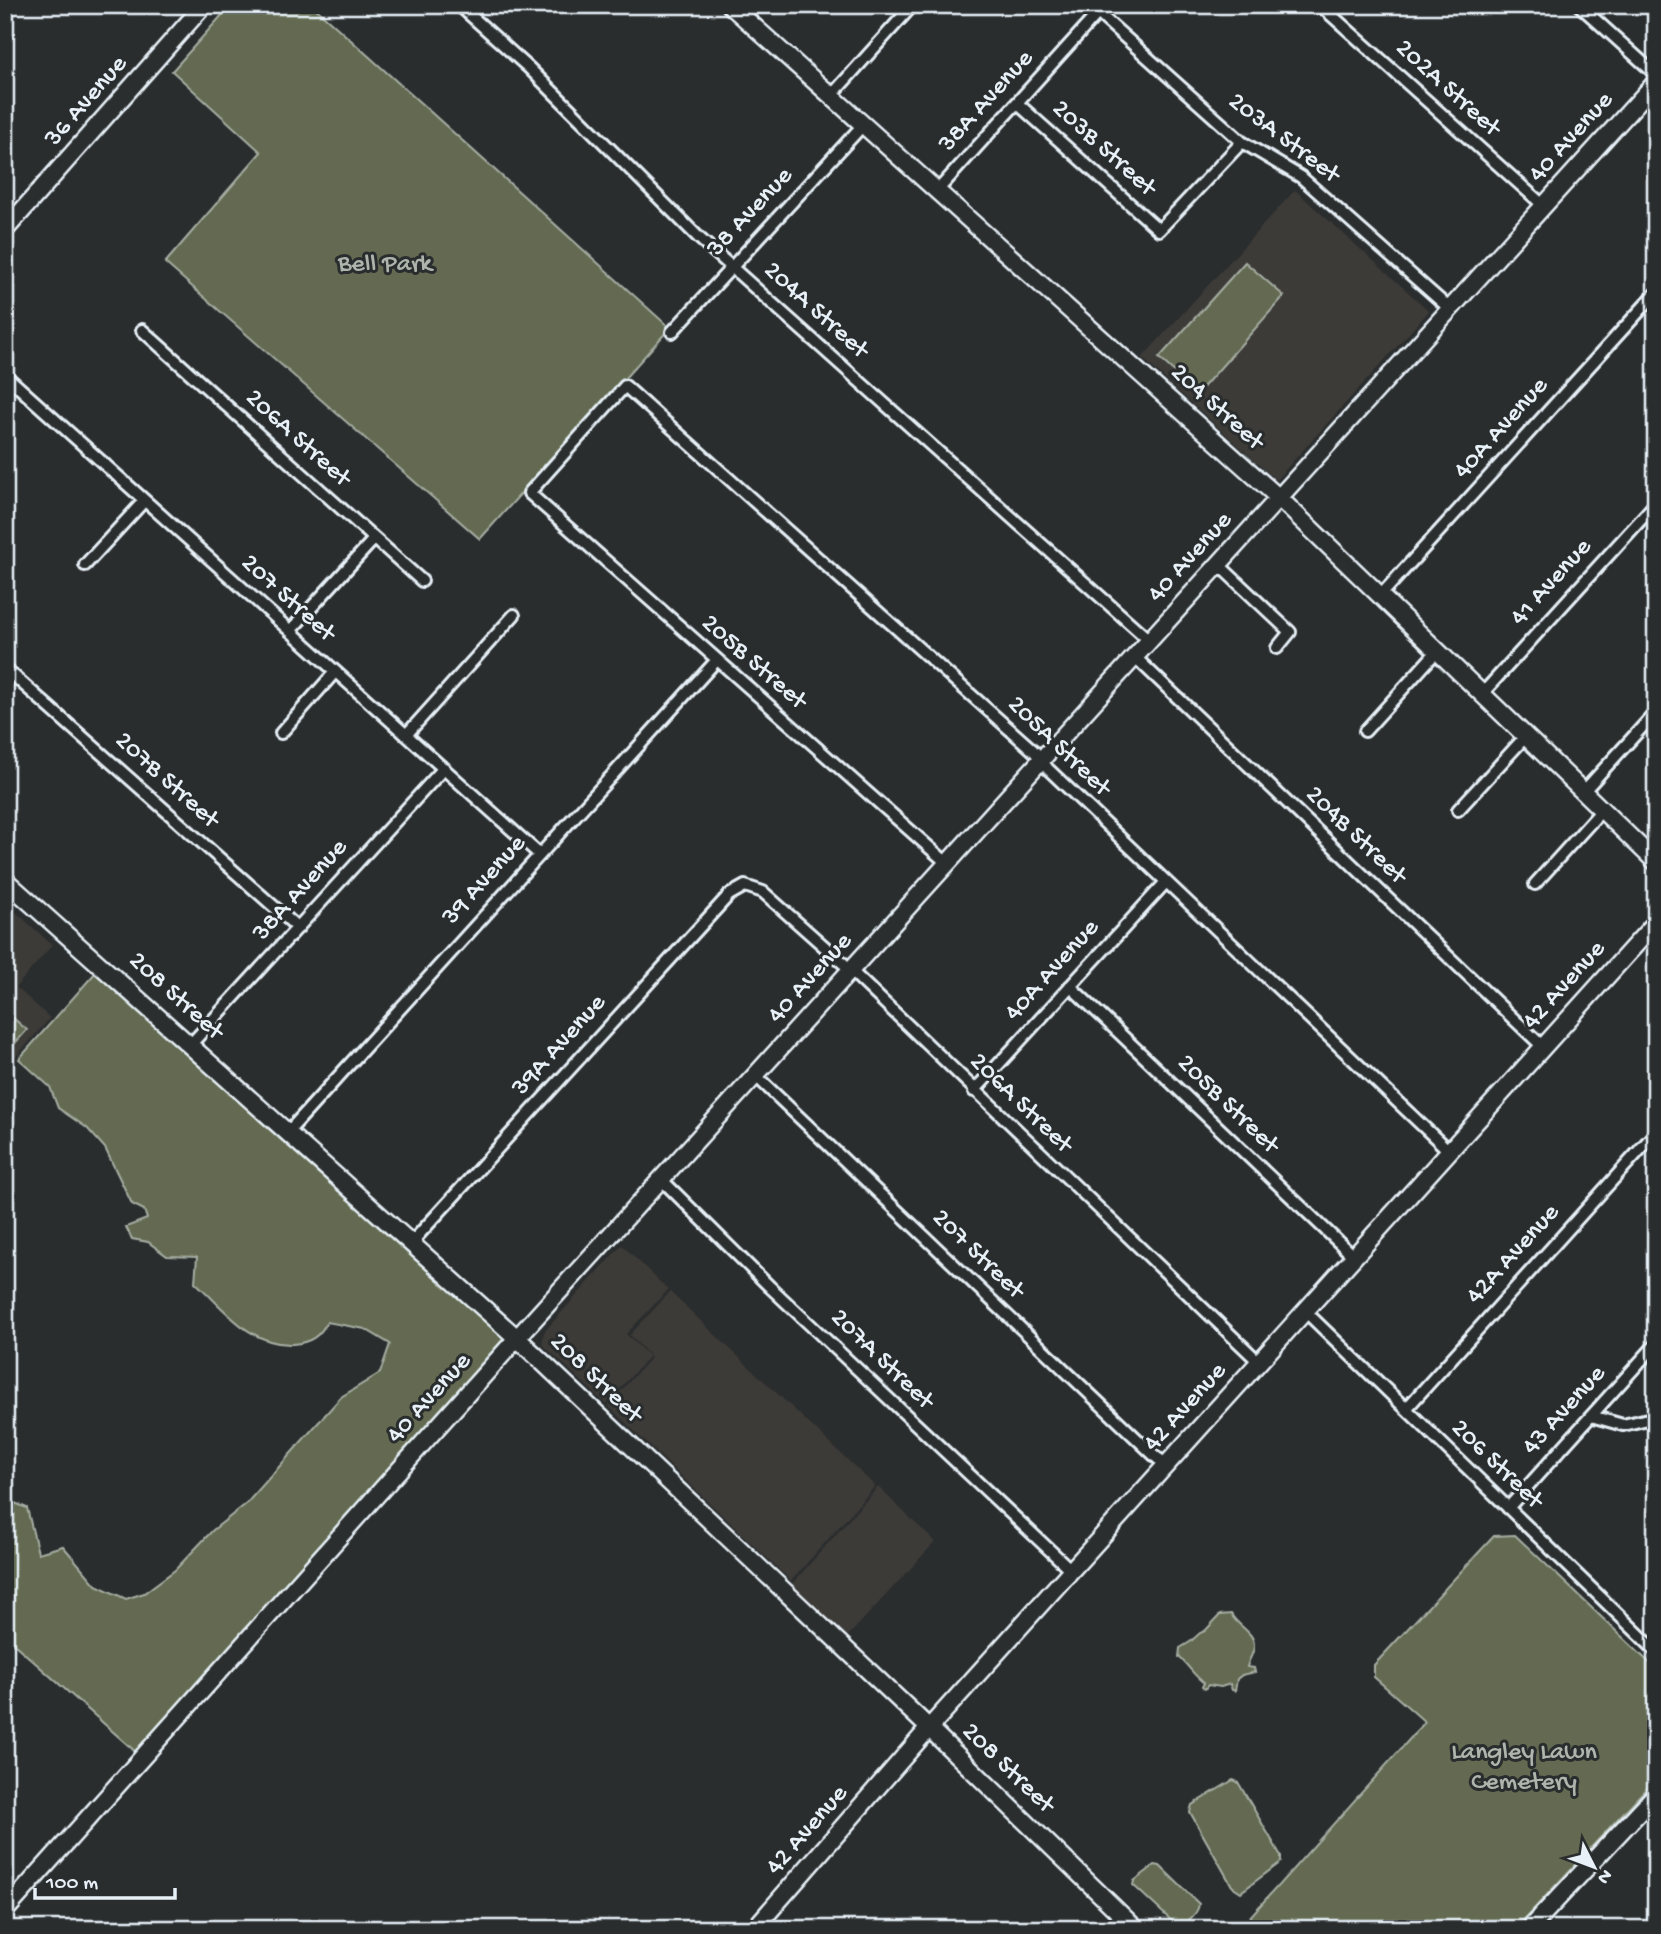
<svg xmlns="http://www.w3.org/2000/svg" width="1661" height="1934" font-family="'Gochi Hand',sans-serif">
  <rect width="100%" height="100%" fill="#2a2d2e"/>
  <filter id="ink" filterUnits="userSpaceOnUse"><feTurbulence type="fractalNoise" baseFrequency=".0143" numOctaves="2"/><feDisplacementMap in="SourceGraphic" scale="14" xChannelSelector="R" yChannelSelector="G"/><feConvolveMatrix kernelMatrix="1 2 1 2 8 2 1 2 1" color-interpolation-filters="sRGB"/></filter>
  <g filter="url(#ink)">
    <path fill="#3e3b38" d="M1295 190 1429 311 1276 480 1142 358Z
      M5 902 52 945 16 987 50 1018 5 1069Z
      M622 1245 668 1290 626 1334 649 1356 606 1404 542 1344 544 1332Z
      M670 1292 875 1486 791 1581 608 1406 651 1357 630 1335Z
      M878 1487 935 1542 847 1637 792 1584Z"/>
    <path fill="#646b51" stroke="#a6aea4" stroke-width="2" d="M231 5H312L670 328 480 539 165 263 261 152 172 71Z
      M1245 262 1284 296 1198 393 1159 358Z
      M96 972 510 1339 137 1753 5 1636V1499L27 1508 38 1553 63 1546 96 1585 126 1599 144 1593 175 1570 213 1530 246 1504 341 1397 380 1373 390 1344 365 1329 327 1322C320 1336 310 1343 293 1344 249 1346 224 1308 195 1282L197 1257 167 1256 148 1242 132 1239 126 1227 147 1219 144 1210 132 1204 105 1148 87 1128 58 1108 50 1087 19 1059Z
      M5 1011 27 1030 5 1054Z
      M1515 1535 1656 1669V1778L1515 1929H1239L1425 1722 1374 1677V1665L1494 1536Z
      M1231 1614C1237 1626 1255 1632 1254 1646 1254 1654 1248 1660 1247 1667L1254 1668 1255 1672 1242 1675 1237 1679 1235 1691 1232 1690 1230 1684 1221 1687 1208 1685 1205 1689 1202 1687 1204 1683C1192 1674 1189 1666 1179 1657L1180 1648 1190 1642 1200 1633 1205 1631 1220 1615Z
      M1233 1780 1238 1782 1281 1856V1862L1241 1892 1232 1886 1190 1812 1192 1805Z
      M1155 1865 1160 1866 1199 1904C1198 1914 1186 1924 1177 1926L1133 1885 1134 1881Z"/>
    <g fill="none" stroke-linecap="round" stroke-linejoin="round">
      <defs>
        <path id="street" d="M459 5 529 68 699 238 1150 641
          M1089 5 1242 142 1301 177 1450 309
          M1320 5 1544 206
          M1579 5 1651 70H1656
          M831 96 913 5
          M1017 103 1159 230 1242 142
          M937 191 1098 13
          M142 330 422 581
          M672 332 863 125
          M5 375 540 855
          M85 565 144 501
          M1219 565 1290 632 1277 648
          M1381 595 1656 293
          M290 631 374 539
          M1135 657 1543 1047
          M5 668 298 928
          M1482 694 1656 503
          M1365 731 1438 650
          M281 733 335 672
          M406 735 514 615
          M1583 792 1656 712
          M1458 810 1526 736
          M948 864 529 493 625 386 1035 752 1048 769 1449 1151
          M1535 884 1602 810
          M1070 986 1354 1257
          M191 1044 444 768
          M756 1076 1157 1458 1168 1465
          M974 1091 1166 882
          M288 1132 716 661
          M662 1180 770 1287 1072 1571
          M412 1242 729 895 745 886 763 892 844 964 1259 1362
          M1305 1311 1656 1651
          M1406 1409 1656 1132
          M1591 1416 1623 1425 1656 1417
          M1508 1508 1656 1344"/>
        <path id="secondary" d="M730 5 1279 498 1656 862
          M5 230 204 5
          M5 880 517 1338 929 1728 1136 1929
          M5 1911 517 1338 1656 82
          M754 1929 929 1728 1656 922
          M1529 1929 1656 1794"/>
      </defs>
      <use href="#street" stroke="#e8f1f8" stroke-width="16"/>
      <use href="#secondary" stroke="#e8f1f8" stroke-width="21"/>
      <use href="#street" stroke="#2a2d2e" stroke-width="10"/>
      <use href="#secondary" stroke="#2a2d2e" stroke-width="16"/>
    </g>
  </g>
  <g text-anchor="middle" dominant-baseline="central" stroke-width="6" stroke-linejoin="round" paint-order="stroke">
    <g font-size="26" fill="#e8f1f8" stroke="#2a2d2e">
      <text transform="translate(1447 89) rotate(42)">202A Street</text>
      <text transform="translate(87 102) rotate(-49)">36 Avenue</text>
      <text transform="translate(987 102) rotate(-48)">38A Avenue</text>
      <text transform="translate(1572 138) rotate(-48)">40 Avenue</text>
      <text transform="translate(1283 139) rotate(37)">203A Street</text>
      <text transform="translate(1103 149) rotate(42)">203B Street</text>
      <text transform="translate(751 213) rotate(-47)">38 Avenue</text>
      <text transform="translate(815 311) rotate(42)">204A Street</text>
      <text transform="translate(1216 408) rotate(42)">204 Street</text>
      <text transform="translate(1502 429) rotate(-48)">40A Avenue</text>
      <text transform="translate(297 439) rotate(42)">206A Street</text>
      <text transform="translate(1191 558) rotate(-48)">40 Avenue</text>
      <text transform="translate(1552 583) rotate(-48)">41 Avenue</text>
      <text transform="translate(287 599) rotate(42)">207 Street</text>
      <text transform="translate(753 663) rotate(41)">205B Street</text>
      <text transform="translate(1058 747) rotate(44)">205A Street</text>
      <text transform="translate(166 781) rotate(42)">207B Street</text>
      <text transform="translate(1355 836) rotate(44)">204B Street</text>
      <text transform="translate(485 881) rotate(-48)">39 Avenue</text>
      <text transform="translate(301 891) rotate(-48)">38A Avenue</text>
      <text transform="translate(1053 971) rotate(-48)">40A Avenue</text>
      <text transform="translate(811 979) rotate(-48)">40 Avenue</text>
      <text transform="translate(1565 986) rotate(-48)">42 Avenue</text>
      <text transform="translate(175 997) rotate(42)">208 Street</text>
      <text transform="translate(560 1046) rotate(-48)">39A Avenue</text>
      <text transform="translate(1020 1104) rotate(44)">206A Street</text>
      <text transform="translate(1227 1105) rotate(44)">205B Street</text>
      <text transform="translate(977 1255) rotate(44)">207 Street</text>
      <text transform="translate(1514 1255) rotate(-48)">42A Avenue</text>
      <text transform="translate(881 1360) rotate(44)">207A Street</text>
      <text transform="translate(595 1379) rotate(44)">208 Street</text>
      <text transform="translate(430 1399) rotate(-48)">40 Avenue</text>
      <text transform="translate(1186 1408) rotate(-48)">42 Avenue</text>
      <text transform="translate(1565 1411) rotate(-48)">43 Avenue</text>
      <text transform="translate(1496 1465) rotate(44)">206 Street</text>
      <text transform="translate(1007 1769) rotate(44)">208 Street</text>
      <text transform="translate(808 1831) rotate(-49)">42 Avenue</text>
    </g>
    <g font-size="26" fill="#adb5ad" stroke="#2a2d2e">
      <text x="385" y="265">Bell Park</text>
      <text x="1524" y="1753">Langley Lawn<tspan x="1524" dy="30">Cemetery</tspan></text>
    </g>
  </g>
  <rect width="1661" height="1934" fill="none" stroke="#2a2d2e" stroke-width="28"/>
  <rect x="14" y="14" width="1633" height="1906" fill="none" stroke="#e8f1f8" stroke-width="2.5" filter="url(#ink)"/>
  <g transform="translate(1594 1867) rotate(132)" stroke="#2a2d2e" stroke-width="5" paint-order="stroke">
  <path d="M0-5L12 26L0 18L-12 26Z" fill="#e8f1f8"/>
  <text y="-10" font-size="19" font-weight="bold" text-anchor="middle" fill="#e8f1f8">N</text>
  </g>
  <path d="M35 1888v10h140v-10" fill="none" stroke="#e8f1f8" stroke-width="3.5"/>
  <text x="46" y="1888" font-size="21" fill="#e8f1f8" stroke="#2a2d2e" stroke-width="5" paint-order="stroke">100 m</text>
</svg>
